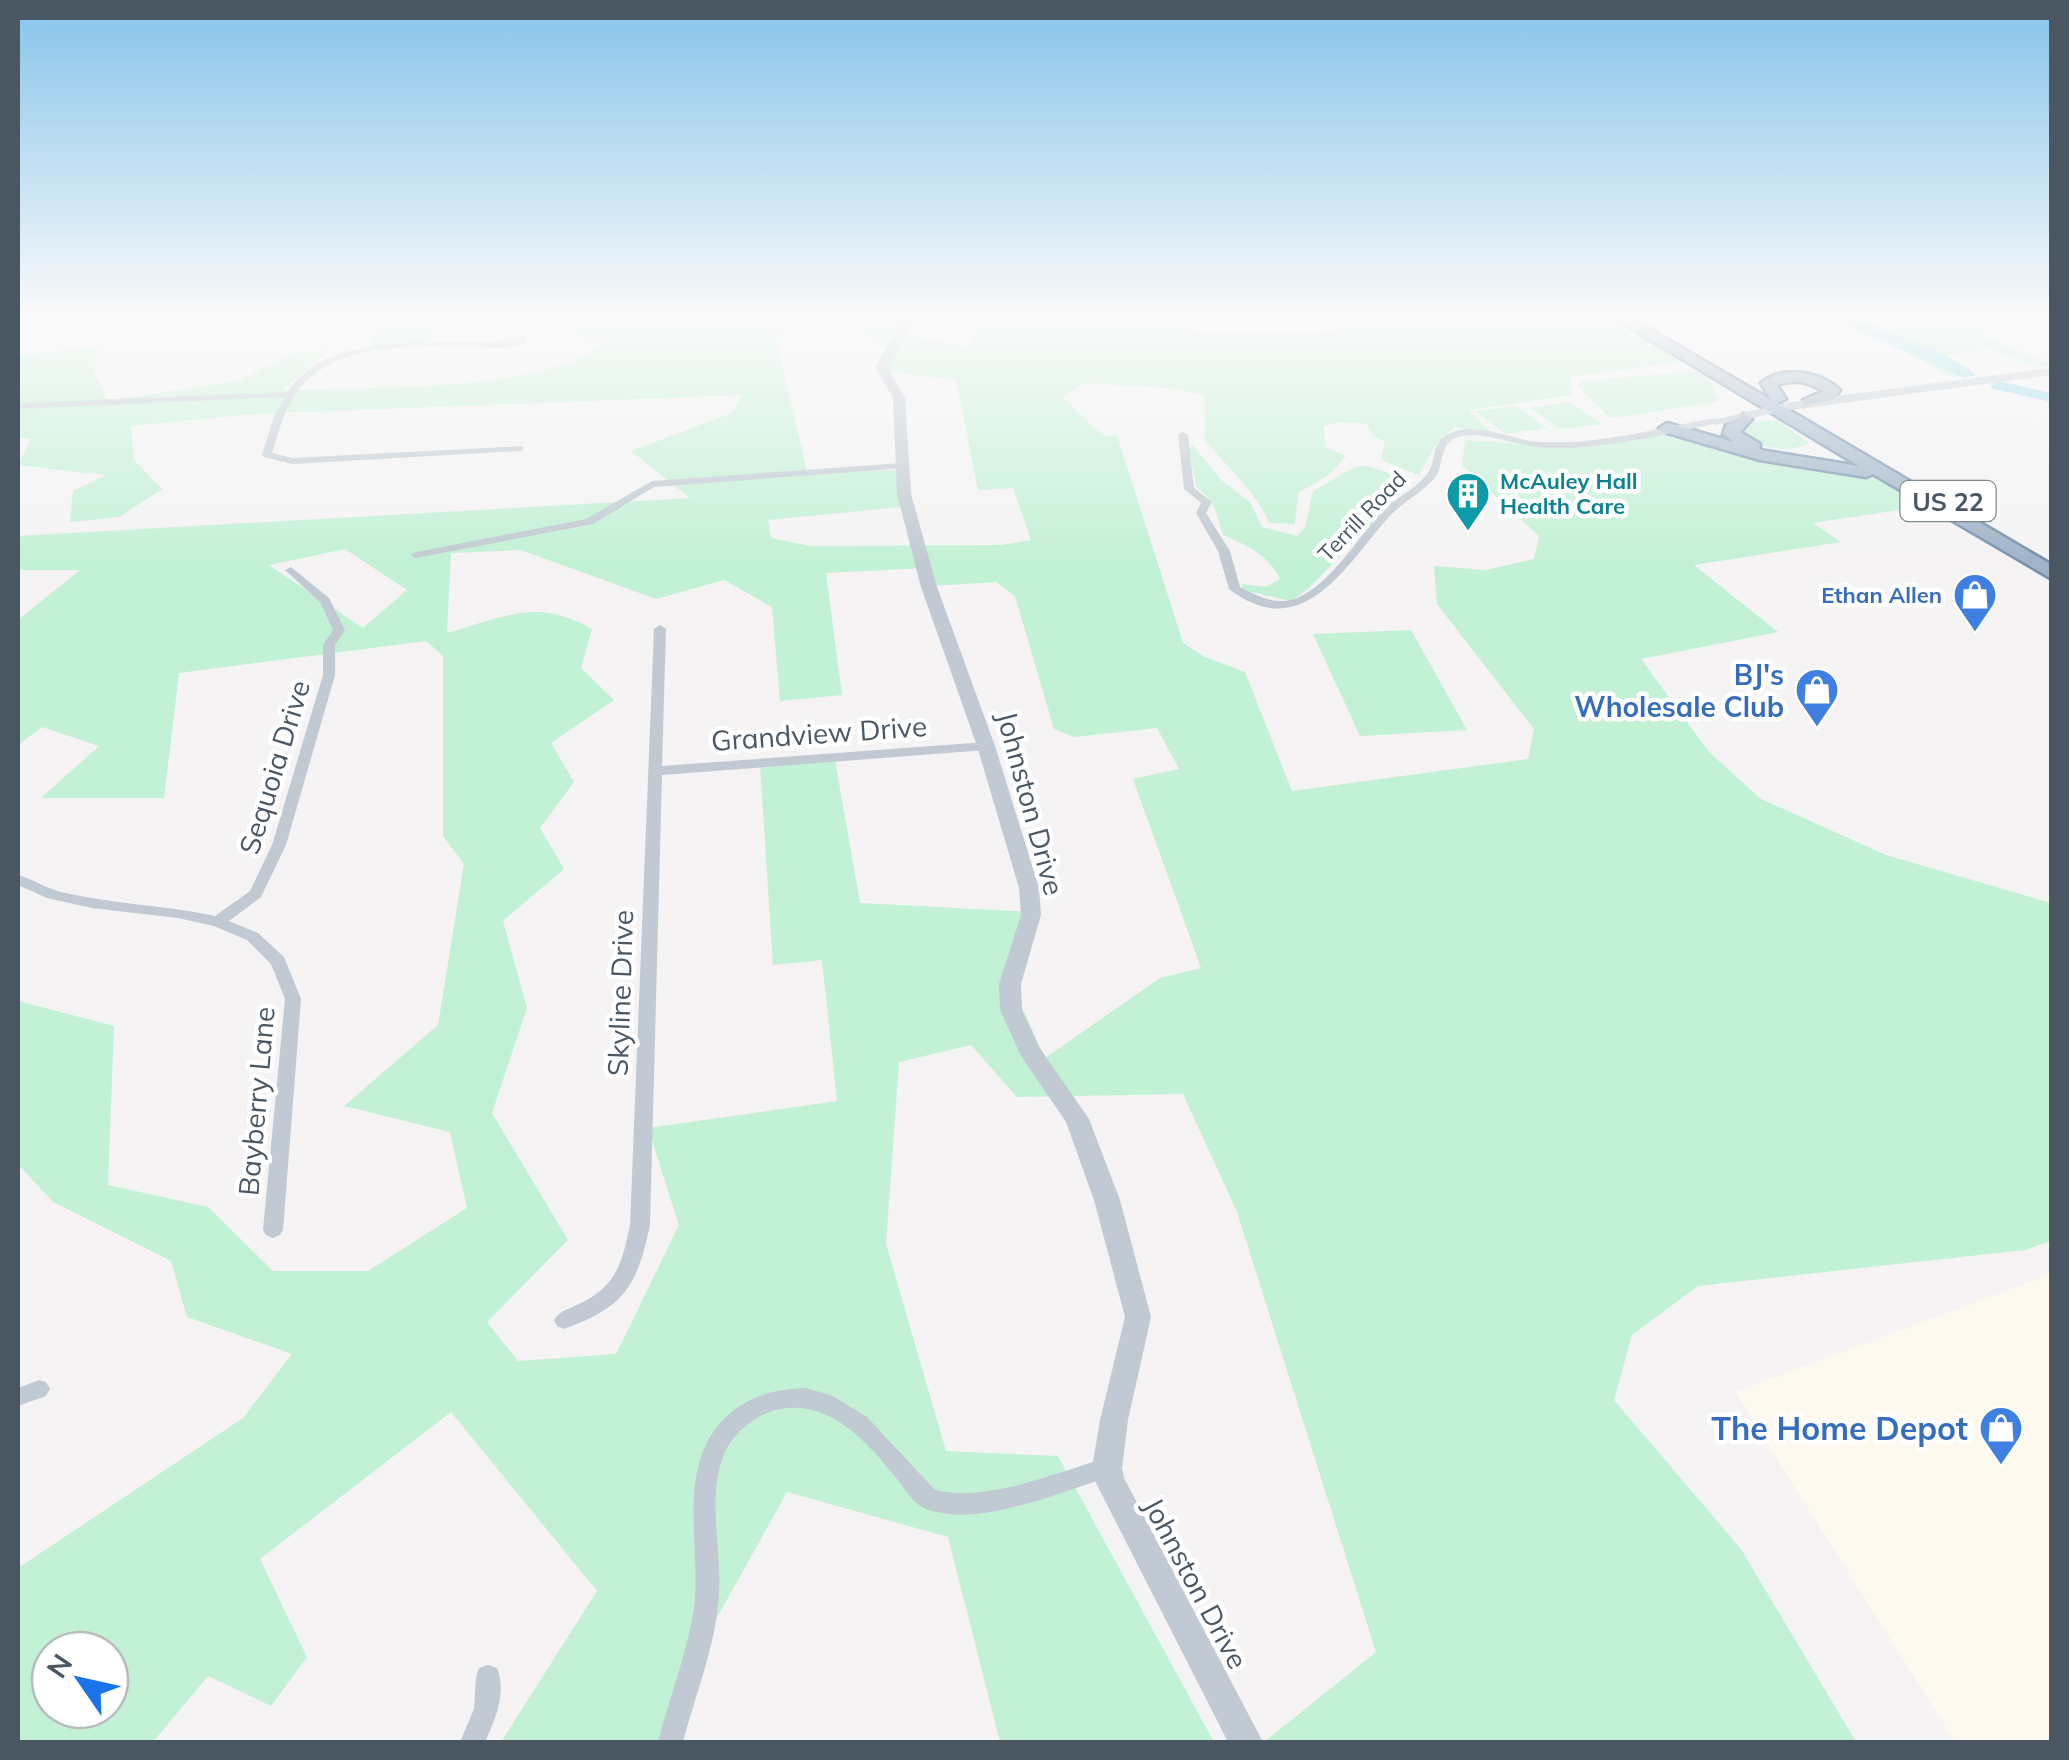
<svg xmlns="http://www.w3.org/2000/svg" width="2069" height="1760" font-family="Mulish,sans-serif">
  <rect width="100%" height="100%" fill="#f5f3f3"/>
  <path fill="#fdf9ef" d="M1167 317H1399L1398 324 1306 333 1197 332Z
    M2051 1274V1742H1955L1735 1392Z"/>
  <path fill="#c3f1d5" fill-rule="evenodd" d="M249 317H447L426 343 369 347 379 329 351 319 249 332Z
    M586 317H816L775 334 807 471 904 470 911 506 768 520 771 538 810 546 1001 545 1031 540 1013 488 978 490 956 380 885 371 893 352 860 333 858 320 843 317H915L909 335 970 347 983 317H1167L1197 332 1306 333 1479 317H1613L1682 362 1570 377 1573 395 1469 410 1493 435 1455 427 1438 442 1418 475 1381 460 1385 441 1374 437 1366 424 1339 422 1324 426 1325 447 1346 456 1330 474 1298 493 1295 524 1269 523C1257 492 1227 467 1205 440V396L1179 389 1084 383 1063 398 1103 436 1117 435 1183 643 1205 657 1245 672 1292 791 1528 759 1534 729 1437 604 1434 566 1486 570 1534 559 1539 536 1462 465 1465 440 1565 447 1668 432 1739 456 1850 471 1882 480 1925 506 1813 523 1841 542 1694 565 1778 632 1641 659 1709 752 1761 799 1886 855 2051 903V1241L2025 1250 1698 1286 1632 1335 1614 1400 1741 1549 1856 1742H1264L1376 1652 1237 1212 1183 1094 1017 1097 971 1045 899 1062 886 1244 946 1451 1058 1456 1214 1742H1000L948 1537 787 1492 680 1684 671 1742H501L597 1591 451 1412 260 1559 307 1657 271 1706 208 1676 153 1742H18V1568L243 1418 292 1354 187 1317 171 1261 53 1202 18 1164V1001L114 1026 108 1185 208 1207 273 1271H368L467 1208 450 1132 344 1106 438 1025 464 864 443 836V656L426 641 179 673 164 798H41L99 746 42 727 18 745V620L80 570H18V536L690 498 631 451 732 413 742 395 255 414 131 426 134 460 162 489 119 517 70 522 73 491 106 475 18 465 31 438H18V355L98 348 94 372 108 401 241 380 290 353 329 351 282 390C367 386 550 395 610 339L570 337ZM345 549 407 590 363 628 269 565ZM521 550 656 599 724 580 772 607 780 701 842 695 826 573 926 568 931 586 996 582 1015 596 1054 729 1074 737 1157 728 1179 769 1133 779 1201 968 1160 978 1045 1058 1016 994 1035 912 860 903 835 760 760 766 773 965 822 960 837 1101 648 1128 679 1225 616 1354 518 1361 487 1322 568 1240 492 1113 527 1008 503 921 564 869 540 828 574 782 551 743 614 700 581 668 592 629C536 597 505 617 447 633L451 553ZM50 1650H110V1710H50Z
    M2051 317V327L1984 331 1982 336 2051 365 2034 367 1991 349 1946 356 1976 373 1952 377 1880 339 1897 336 1867 326Z
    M1702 371 1711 382 1718 402 1611 418 1577 385 1582 381Z
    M1570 402 1602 424 1560 429 1530 408Z
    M1516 406 1547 428 1506 434 1475 411Z
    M1778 420 1809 443C1788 454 1765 447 1744 440L1738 430 1755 422Z
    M1193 445 1221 480 1250 502 1262 527 1297 536 1305 527 1313 491C1367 462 1350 457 1411 483L1309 588 1291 601 1243 590 1242 584 1266 587 1280 579C1268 554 1246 545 1223 535L1213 503 1196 486 1189 449Z
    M1411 630 1467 730 1360 736 1313 634Z"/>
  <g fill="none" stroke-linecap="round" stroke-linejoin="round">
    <path fill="#90daee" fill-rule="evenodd" d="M1828 317C1863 316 1949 352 1976 375L1964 378Z
      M1998 381 2052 393V402L1993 389 1990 386Z"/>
    <defs>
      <path id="trunk" d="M1613 317H1629L1771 400 1761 383C1783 365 1820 371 1840 390L1834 399 1803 406V400L1824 391C1809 383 1794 378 1777 385L1786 399 1777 403 2052 565V579L1873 474 1866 477 1760 460 1661 431 1659 428 1667 423 1734 442 1723 434 1726 425 1744 414 1752 419 1740 432 1760 444V450L1859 466Z"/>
    </defs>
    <use href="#trunk" stroke="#7690ad" stroke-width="5"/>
    <path fill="#c1cad2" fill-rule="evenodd" d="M100 317 154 318 167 327 163 330 152 322 104 319Z
      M523 337 526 338V342C509 352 492 347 473 347 417 347 338 340 299 389 284 408 279 431 272 453L292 458 523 446V450L520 451 292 464 264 457 262 455 274 416 285 397 18 409V403L288 392C327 332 423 345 484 342 497 341 510 339 523 337Z
      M1715 418 1720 421 1718 423C1662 435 1602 450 1544 448 1519 447 1476 427 1453 439 1439 447 1444 468 1434 479 1420 494 1401 503 1387 519 1345 567 1302 645 1229 589L1218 551 1196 513 1201 503 1184 489 1178 435 1183 432 1188 435 1194 488 1212 502 1206 513 1230 551 1240 587C1254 594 1268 602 1283 601 1323 599 1357 537 1383 511 1396 497 1420 487 1429 471 1436 460 1432 445 1444 437 1471 417 1512 441 1541 442 1599 445 1658 428 1715 418Z
      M902 463 906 464V468L654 487 593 524 416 558 410 555 416 552 586 519 652 481Z
      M291 567 329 598 345 630 335 645V675L286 845 261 897 229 921 258 933 284 957 301 999 283 1230 280 1235 273 1238 266 1235 263 1230 285 999 271 964 247 940 214 926 178 918 92 908 47 898 18 885V875C32 879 46 888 61 892 112 904 164 905 215 916L250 891 272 845 323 675V645L333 630 320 602 285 570Z
      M660 625 666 629 662 766 986 742 993 746 986 750 662 775 650 1225C637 1286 625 1307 564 1329L557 1326 554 1320C560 1310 570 1309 581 1303 617 1285 622 1263 630 1225L654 629Z
      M39 1380 46 1382 50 1389 46 1396 18 1406V1388Z
      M806 1388 833 1396 867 1417 935 1490C988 1503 1056 1472 1107 1458L1115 1461 1118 1468 1115 1475 1107 1478C1056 1493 981 1527 929 1510 913 1505 907 1491 897 1479 866 1440 826 1395 772 1411 751 1418 730 1437 723 1457 707 1500 722 1549 719 1594 716 1645 696 1693 683 1742H658C669 1698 687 1654 694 1608 702 1545 674 1466 727 1416 749 1395 777 1389 806 1388Z
      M488 1665 497 1668C507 1693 495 1720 485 1742H460L474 1709 476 1677 479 1668Z"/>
    <path fill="#c1cad2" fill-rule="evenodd" d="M906 317H916L887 367 905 398 911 494 937 587 995 746 1039 888 1041 915 1021 984 1022 1010 1039 1047 1089 1119 1120 1200 1151 1317 1128 1420 1122 1468 1124 1478 1263 1742H1228L1095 1481 1092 1468 1100 1420 1125 1317 1094 1200 1066 1122 1021 1056 1000 1010 999 984 1021 915 1019 888 977 746 921 587 897 494 893 398 875 367Z
      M2052 368V375L1790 410 1715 425 1709 421 1790 402Z"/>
    <use href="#trunk" fill="#9fb4c9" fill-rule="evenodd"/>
  </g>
  <linearGradient id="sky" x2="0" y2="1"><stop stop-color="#85c3ea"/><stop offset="0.56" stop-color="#fafafa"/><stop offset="1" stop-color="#fafafa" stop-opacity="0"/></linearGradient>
  <rect width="2069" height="563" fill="url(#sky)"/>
  <defs>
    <symbol id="building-pin" viewBox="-11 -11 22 30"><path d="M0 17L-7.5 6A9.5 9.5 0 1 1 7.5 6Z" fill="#0f9aa8" stroke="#fff"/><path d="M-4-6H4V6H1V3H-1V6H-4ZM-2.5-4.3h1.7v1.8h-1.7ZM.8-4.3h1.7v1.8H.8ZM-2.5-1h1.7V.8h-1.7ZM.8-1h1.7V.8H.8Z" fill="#fff"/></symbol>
    <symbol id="shop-pin" viewBox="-11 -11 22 30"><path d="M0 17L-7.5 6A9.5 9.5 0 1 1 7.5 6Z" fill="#3f7fe0" stroke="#fff"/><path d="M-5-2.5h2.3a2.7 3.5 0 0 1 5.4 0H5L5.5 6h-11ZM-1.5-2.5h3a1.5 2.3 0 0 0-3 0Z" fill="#fff"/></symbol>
  </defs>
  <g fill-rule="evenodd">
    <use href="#building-pin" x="1443" y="469" width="50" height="68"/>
    <use href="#shop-pin" x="1950" y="570" width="50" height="68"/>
    <use href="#shop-pin" x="1792" y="665" width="50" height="68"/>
    <use href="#shop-pin" x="1976" y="1403" width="50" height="68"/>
  </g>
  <g text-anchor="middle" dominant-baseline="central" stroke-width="9" stroke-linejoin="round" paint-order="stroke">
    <g font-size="22" font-weight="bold" fill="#0d838f" stroke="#fff" text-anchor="start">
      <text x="1500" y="481">McAuley Hall<tspan x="1500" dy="25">Health Care</tspan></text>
    </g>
    <g font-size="22" fill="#4a5661" stroke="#fff">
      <text transform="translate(1362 516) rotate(-46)">Terrill Road</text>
    </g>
    <g font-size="22" font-weight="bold" fill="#366cbe" stroke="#fff" text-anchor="end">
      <text x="1942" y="595">Ethan Allen</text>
    </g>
    <rect fill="#fff" stroke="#808990" stroke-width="2.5" x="1900.5" y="481" width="95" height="40" rx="8"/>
    <g font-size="25" font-weight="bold" fill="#4a5661">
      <text x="1948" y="501">US 22</text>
    </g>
    <g font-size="28" font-weight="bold" fill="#366cbe" stroke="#fff" text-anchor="end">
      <text x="1784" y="674">BJ's<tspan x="1784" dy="32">Wholesale Club</tspan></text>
    </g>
    <g font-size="28" fill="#4a5661" stroke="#fff">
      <text transform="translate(819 733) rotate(-4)">Grandview Drive</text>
      <text transform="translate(274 767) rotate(-73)">Sequoia Drive</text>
      <text transform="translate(1031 803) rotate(75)">Johnston Drive</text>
      <text transform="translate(620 993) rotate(-88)">Skyline Drive</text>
      <text transform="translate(256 1101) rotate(-85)">Bayberry Lane</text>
      <text transform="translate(1196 1583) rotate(62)">Johnston Drive</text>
    </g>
    <g font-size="32" font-weight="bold" fill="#366cbe" stroke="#fff" text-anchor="end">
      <text x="1968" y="1428">The Home Depot</text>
    </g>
  </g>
  <rect width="2069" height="1760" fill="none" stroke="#4a5661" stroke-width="40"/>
  <g transform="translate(80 1680) rotate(304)"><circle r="48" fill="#ffffff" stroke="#b7bbc0" stroke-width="2.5"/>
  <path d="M0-8L18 38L0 25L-18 38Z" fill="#1a73e8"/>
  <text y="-15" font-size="28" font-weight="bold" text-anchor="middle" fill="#4a5661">N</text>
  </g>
</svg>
